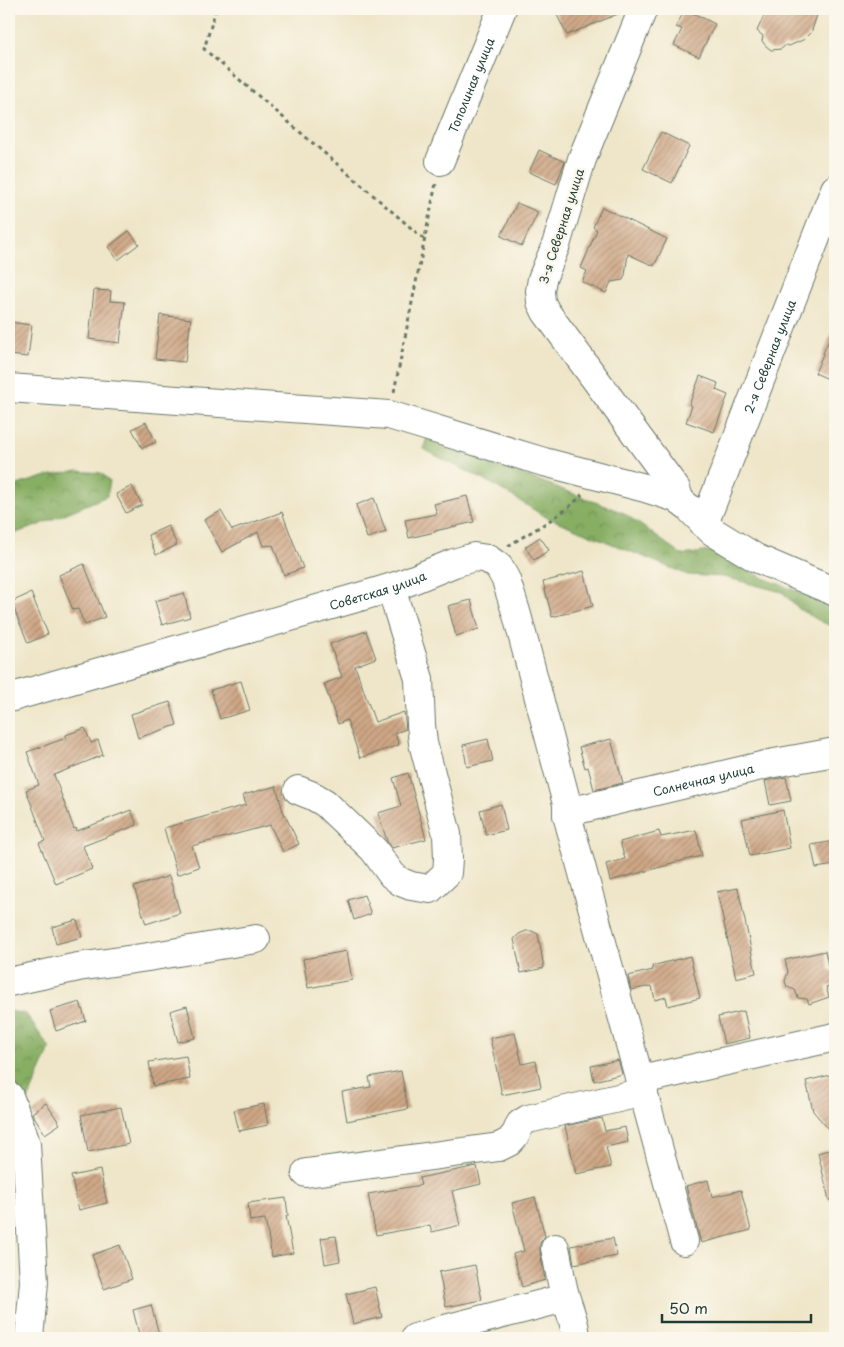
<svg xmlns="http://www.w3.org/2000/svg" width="844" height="1347" font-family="'Playpen Sans',sans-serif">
  <defs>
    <pattern id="forest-crowns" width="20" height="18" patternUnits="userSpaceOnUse" patternTransform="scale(1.25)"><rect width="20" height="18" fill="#87ae63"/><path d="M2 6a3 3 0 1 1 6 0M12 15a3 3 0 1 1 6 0" fill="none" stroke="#6e8f52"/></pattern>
    <pattern id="building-hatch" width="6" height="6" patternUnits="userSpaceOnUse" patternTransform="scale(1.25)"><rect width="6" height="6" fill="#cfa786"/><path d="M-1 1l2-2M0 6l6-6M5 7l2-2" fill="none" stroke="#a7896e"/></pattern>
  </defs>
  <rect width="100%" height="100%" fill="#fbf7ec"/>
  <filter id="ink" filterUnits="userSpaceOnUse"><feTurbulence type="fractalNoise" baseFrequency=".02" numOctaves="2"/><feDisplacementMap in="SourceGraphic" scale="10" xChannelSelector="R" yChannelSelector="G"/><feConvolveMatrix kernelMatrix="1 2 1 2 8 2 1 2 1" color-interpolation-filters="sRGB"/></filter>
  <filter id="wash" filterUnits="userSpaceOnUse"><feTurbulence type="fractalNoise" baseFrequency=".0096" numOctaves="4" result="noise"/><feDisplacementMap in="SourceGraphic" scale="20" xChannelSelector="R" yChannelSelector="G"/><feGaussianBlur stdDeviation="1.12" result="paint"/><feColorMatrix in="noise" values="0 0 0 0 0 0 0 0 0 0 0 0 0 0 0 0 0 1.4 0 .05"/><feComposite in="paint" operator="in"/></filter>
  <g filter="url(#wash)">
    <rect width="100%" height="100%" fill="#efe6c9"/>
    <path fill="url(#forest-crowns)" stroke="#53764c" d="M427 438 624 513 682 555 710 551 766 579 835 606V627L824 623 800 610 782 592 724 577 688 575 544 516 494 485 423 449Z
      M77 471 101 473 110 481 107 496 34 527 13 534H9V495L13 492 17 485 47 476Z
      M9 1011 26 1014 50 1049 25 1107 9 1115Z"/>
    <g id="blocks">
      <path fill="url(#building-hatch)" d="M554 9H626L625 11 567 35Z
        M685 9 715 24 699 57 674 45 682 29 676 27Z
        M767 9H819L811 33 805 39 789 46 786 45 781 49 771 50 766 46 762 41 763 36 757 31Z
        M661 132 689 146 672 183 643 169Z
        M539 150 565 162 556 184 529 172Z
        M517 203 538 212 522 246 501 236Z
        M602 207 667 239 654 266 628 254 625 275 623 280 611 282 606 293 582 282 587 271 581 268 597 230 593 227Z
        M129 231 139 244 118 260 108 247Z
        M94 290 111 291 110 301 125 302 120 343 89 339Z
        M160 315 191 319 185 362 155 359Z
        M9 322 32 325 28 357 9 355Z
        M835 325V382L815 373Z
        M700 376 718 383 716 390 728 395 714 432 686 422 692 406 689 405Z
        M146 422 156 442 142 448 132 429Z
        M132 486 142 505 126 513 116 494Z
        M467 496 474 522 435 531V532L409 538 405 520 437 514 434 504Z
        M374 498 386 532 367 538 356 505Z
        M221 511 232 530 282 512 303 568 284 575 273 545 263 546 258 532 222 552 204 520Z
        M168 526 177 545 156 555 148 535Z
        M540 537 549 550 534 560 525 547Z
        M84 564 105 617 85 625 78 609 73 610 59 575Z
        M584 571 593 606 552 617 543 582Z
        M31 593 48 634 28 643 11 602Z
        M184 593 190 617 162 625 155 601Z
        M471 600 479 629 456 636 448 606Z
        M366 631 376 658 355 666 375 722 404 712 406 729 395 733 399 745 360 758 347 720 338 724 324 684 342 677 330 644Z
        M241 681 250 710 220 719 211 690Z
        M170 702 177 725 138 738 131 714Z
        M85 728 91 743 98 740 103 755 54 775 74 829 76 828 77 831 131 810 137 825 83 846 92 869 56 884 39 843 45 841 26 790 39 785 27 752 66 738V735Z
        M488 739 493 761 467 767 463 745Z
        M611 739 623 783 594 790 588 767 585 768 579 747Z
        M408 773 426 839 392 848 387 841 378 813 401 806 393 778Z
        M786 777 791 801 770 805 765 781Z
        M276 786 283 811 299 844 283 852 270 825 192 846 199 867 177 875 164 828 246 805 243 795Z
        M501 804 507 830 486 835 480 810Z
        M783 810 790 848 750 856 742 819Z
        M696 830 702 856 668 864V865L610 881 606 864 625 859 620 842 659 831 661 837Z
        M835 841V865L816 868 811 845Z
        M169 876 180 913 146 924 134 887Z
        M738 888 756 973 736 978 717 892Z
        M364 895 371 914 354 920 348 900Z
        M77 920 82 937 56 944 52 927Z
        M526 931H532L538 934 544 968 521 973 514 939 519 934Z
        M347 951 352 980 308 988 303 959Z
        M825 951 829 970 835 971V984L826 987 829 997 809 1004 807 999 798 998 795 990 787 987 785 981 788 972 785 960Z
        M690 956 700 998 668 1006 666 997 655 1000 652 986 631 990 628 976 653 970 652 966Z
        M80 1002 86 1021 56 1031 50 1011Z
        M187 1006 195 1038 178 1042 170 1011Z
        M744 1011 750 1038 724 1044 718 1017Z
        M515 1033 522 1064 536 1061 541 1087 502 1095 490 1038Z
        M186 1056 190 1079 153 1086 149 1062Z
        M618 1060 622 1074 594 1081 591 1066Z
        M401 1071 408 1109 347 1121 342 1092 371 1087 369 1077Z
        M835 1074V1137L813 1111 806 1081Z
        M46 1103 60 1124 45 1134 32 1113Z
        M264 1104 268 1125 239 1131 234 1110Z
        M121 1107 129 1144 88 1152 81 1115Z
        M602 1118 605 1131 625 1127 628 1142 606 1147 611 1167 576 1174 565 1126Z
        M835 1148V1199L829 1200 818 1153Z
        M477 1166 481 1184 452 1191 460 1225 432 1232 430 1225 376 1235 368 1194 421 1185 419 1178Z
        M100 1170 107 1203 79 1210 71 1176Z
        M708 1180 712 1197 741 1190 751 1230 701 1243 686 1186Z
        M535 1197 545 1236 540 1243V1251L545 1280 522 1287 513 1254 524 1251 512 1203Z
        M286 1198 288 1216H286L293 1253 272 1257 265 1219 250 1221 248 1203Z
        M336 1236 340 1261 325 1264 321 1238Z
        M613 1238 617 1256 574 1264 571 1246Z
        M120 1245 132 1279 104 1289 92 1255Z
        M475 1265 482 1300 446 1307 439 1272Z
        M375 1287 382 1317 353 1324 346 1294Z
        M151 1305 160 1338H140L133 1310Z"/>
    </g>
  </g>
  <g filter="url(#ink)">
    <use href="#blocks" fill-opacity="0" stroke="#687868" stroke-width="1"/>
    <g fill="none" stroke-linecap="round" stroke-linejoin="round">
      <defs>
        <g id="minor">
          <path d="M643 9 582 159 556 245 542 279 540 291 541 302 546 312 676 489 680 501"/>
          <path id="s1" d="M440 161 502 9"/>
          <path d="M9 388 389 415 544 462 645 488 676 498 689 508 712 531 756 558 835 592"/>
          <path id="s2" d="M704 524 835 189"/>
          <path id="s3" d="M9 698 373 593 402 584 454 563 474 557 488 559 499 567 506 580 517 615 567 804 573 808 581 809 769 764 835 752"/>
          <path d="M298 790 313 796 325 803 374 850 392 875 401 882 411 886 430 889 447 873 448 859 447 834 423 743 421 725 419 679 391 588"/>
          <path d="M567 804V815L684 1241"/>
          <path d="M9 982 78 967 148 957 256 939"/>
          <path d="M641 1080 835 1037"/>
          <path d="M9 1096 22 1131 26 1144 34 1282 29 1338"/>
          <path d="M306 1173 499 1147 509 1142 516 1134 520 1124 528 1119 644 1092"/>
          <path d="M555 1248C559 1265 561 1283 566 1299 570 1312 576 1325 576 1338"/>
          <path d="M415 1338 445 1329 565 1298"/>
        </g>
      </defs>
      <use href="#minor" stroke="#687868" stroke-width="30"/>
      <path stroke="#687868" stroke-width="3" stroke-dasharray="4 4" stroke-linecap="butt" d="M216 9 204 49 425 240
        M394 392 436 183
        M508 546C527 534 546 524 565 510 571 505 577 501 582 494"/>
      <use href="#minor" stroke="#fff" stroke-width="28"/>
    </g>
  </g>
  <g text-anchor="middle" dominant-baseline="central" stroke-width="5" stroke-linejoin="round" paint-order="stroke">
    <g font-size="12" fill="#1f3d34" stroke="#fbf7ec">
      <text stroke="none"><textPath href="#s1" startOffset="82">Тополиная улица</textPath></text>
      <text transform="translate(561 226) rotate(-72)">3-я Северная улица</text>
      <text stroke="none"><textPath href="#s2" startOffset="180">2-я Северная улица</textPath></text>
      <text stroke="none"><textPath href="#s3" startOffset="384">Советская улица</textPath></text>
      <text stroke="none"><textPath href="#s3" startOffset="902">Солнечная улица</textPath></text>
    </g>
  </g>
  <rect width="844" height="1347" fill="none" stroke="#fbf7ec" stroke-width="30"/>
  <path d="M662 1314v8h149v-8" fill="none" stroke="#1f3d34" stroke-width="2.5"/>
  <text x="669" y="1314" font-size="15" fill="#1f3d34" stroke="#fbf7ec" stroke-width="4" paint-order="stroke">50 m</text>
</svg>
